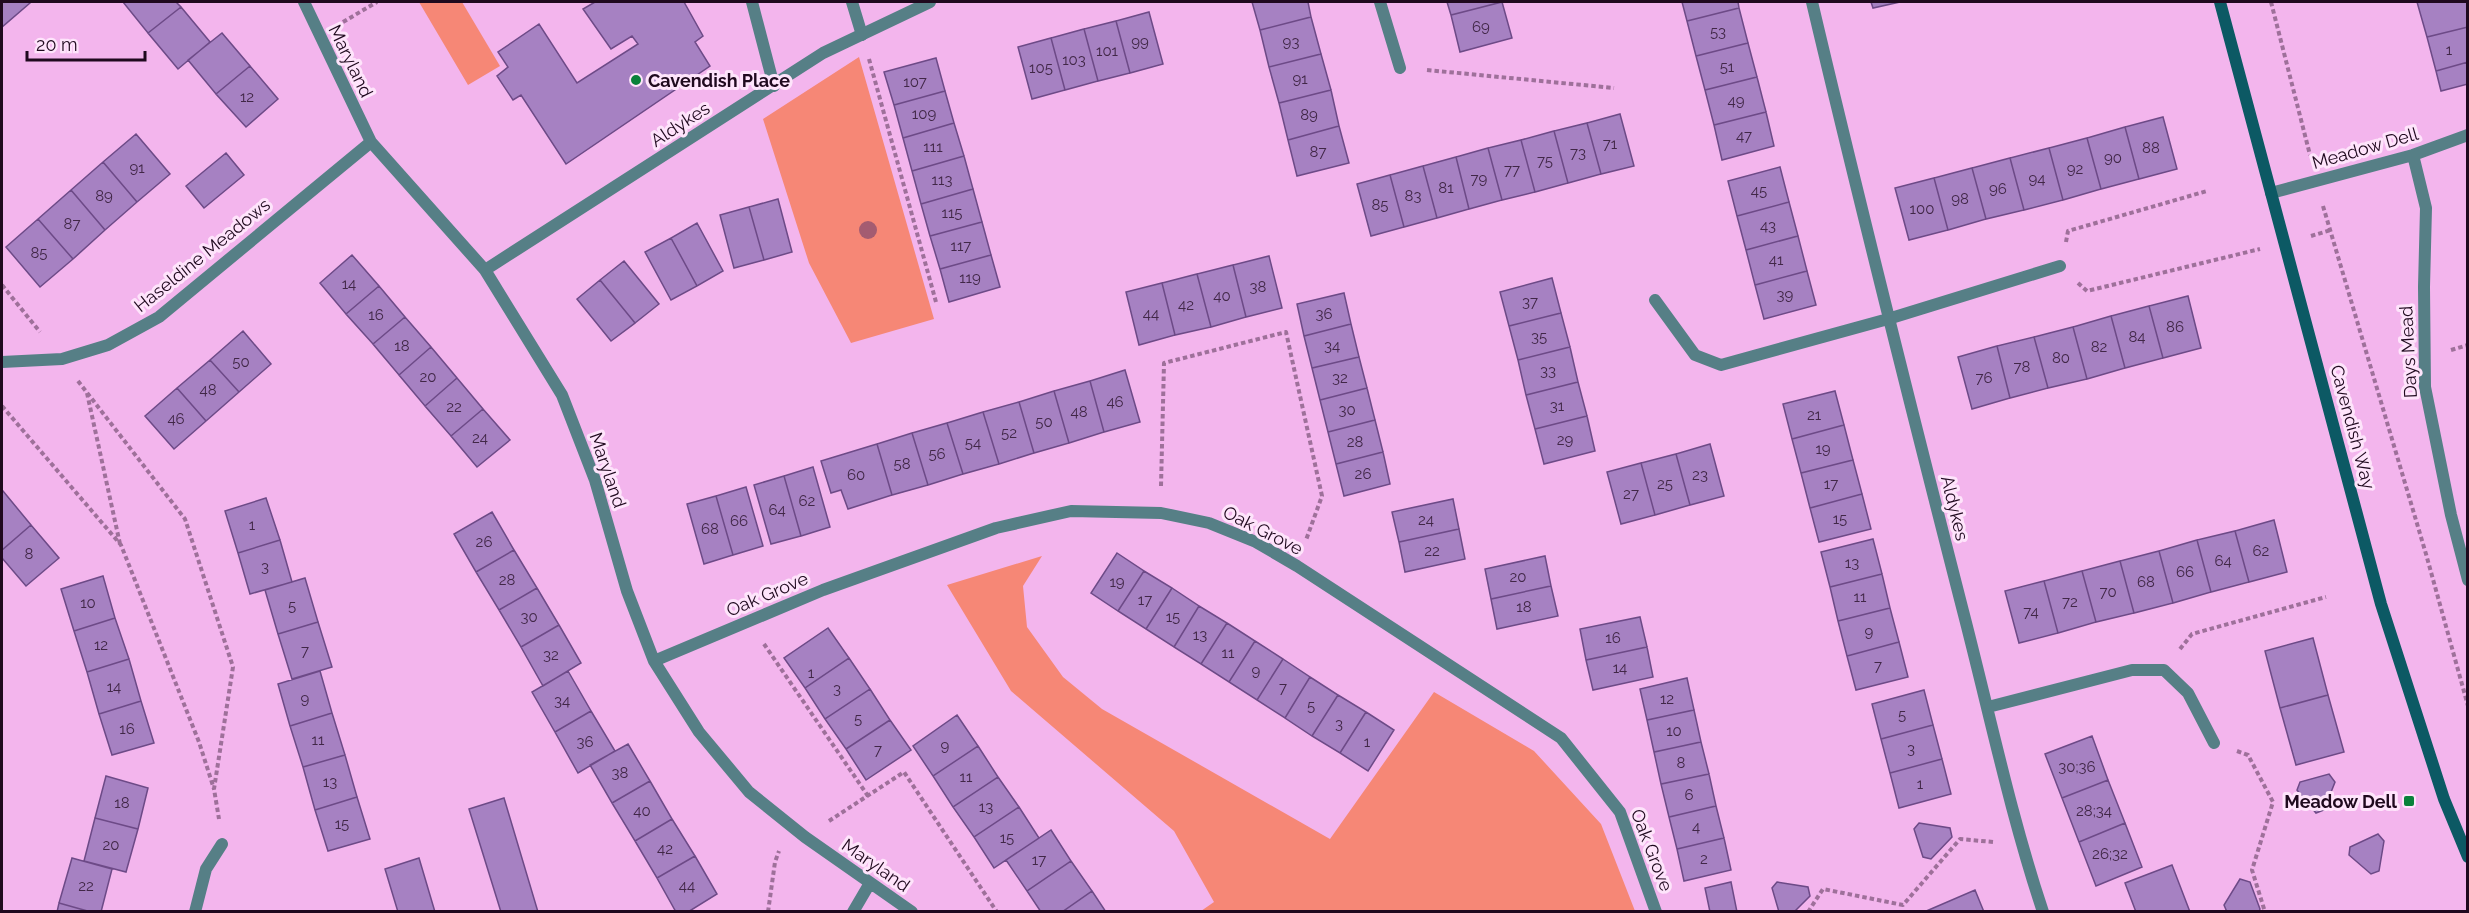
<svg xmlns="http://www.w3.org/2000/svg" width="2469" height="913" font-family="Raleway,sans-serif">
  <rect width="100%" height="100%" fill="#f3b5ed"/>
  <path fill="#f68776" d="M419 2H462L500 66 468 85Z
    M859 57 934 319 851 343 809 263 763 119Z
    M1042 556 1023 586 1027 627 1063 677 1102 709 1330 839 1434 692 1534 751 1601 824 1635 911H1201L1214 902 1174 831 1011 691 947 585Z"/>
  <path fill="#a681c2" stroke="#6d4a87" stroke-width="1.5" d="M2 2H29L30 3 2 27Z
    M123 2H176L181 7 148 33Z
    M595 2H684L703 36 695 42 710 66 566 164 521 95 513 100 497 76 508 67 498 52 539 24 577 83 638 44 632 36 611 49 583 9Z
    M1252 2H1308L1311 17 1260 30Z
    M1447 2H1502L1451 15Z
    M1502 2 1512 38 1460 52 1451 15Z
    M1682 2H1738L1739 8 1687 21Z
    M1871 2H1900L1873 8Z
    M2417 2H2467L2468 27 2427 37Z
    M181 7 210 42 178 69 148 33Z
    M1739 8 1748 43 1696 56 1687 21Z
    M1149 12 1163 64 1130 73 1116 21Z
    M1311 17 1321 54 1269 67 1260 30Z
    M1116 21 1130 73 1098 81 1084 29Z
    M2468 27V62L2436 71 2427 37Z
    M1084 29 1098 81 1065 90 1051 38Z
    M222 33 250 66 216 94 188 60Z
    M1051 38 1065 90 1032 99 1018 47Z
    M1748 43 1757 77 1705 90 1696 56Z
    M1321 54 1331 90 1279 103 1269 67Z
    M936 58 945 91 894 105 884 72Z
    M2468 62V84L2441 91 2436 71Z
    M250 66 278 99 246 127 216 94Z
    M1757 77 1766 112 1714 125 1705 90Z
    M1331 90 1339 126 1288 140 1279 103Z
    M945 91 954 123 903 138 894 105Z
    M1766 112 1774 146 1722 160 1714 125Z
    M1620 114 1634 166 1601 174 1587 123Z
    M2163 117 2177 169 2139 179 2125 127Z
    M954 123 964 156 912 171 903 138Z
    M1587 123 1601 174 1568 183 1554 131Z
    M1339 126 1349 163 1297 176 1288 140Z
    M2125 127 2139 179 2101 189 2087 138Z
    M1554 131 1568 183 1535 192 1521 140Z
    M136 134 170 174 137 202 103 162Z
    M2087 138 2101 189 2063 200 2049 148Z
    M1521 140 1535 192 1502 200 1488 148Z
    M1488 148 1502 200 1469 209 1456 157Z
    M2049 148 2063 200 2024 210 2010 158Z
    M226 153 244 175 204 208 186 186Z
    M964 156 973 189 921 204 912 171Z
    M1456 157 1469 209 1437 218 1423 166Z
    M2010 158 2024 210 1986 219 1972 168Z
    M103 162 137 202 105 230 71 190Z
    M1423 166 1437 218 1404 227 1390 175Z
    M1780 167 1789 202 1737 216 1728 181Z
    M1972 168 1986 219 1948 230 1934 178Z
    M1390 175 1404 227 1371 236 1357 184Z
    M1934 178 1948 230 1909 240 1895 188Z
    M973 189 982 222 930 236 921 204Z
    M71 190 105 230 73 259 38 219Z
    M778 199 792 252 764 260 749 207Z
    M1789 202 1798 236 1746 250 1737 216Z
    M749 207 764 260 734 268 720 215Z
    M38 219 73 259 40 287 6 247Z
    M982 222 991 255 940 269 930 236Z
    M697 223 723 271 697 286 671 238Z
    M1798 236 1807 271 1755 285 1746 250Z
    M671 238 697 286 671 300 645 252Z
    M352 255 379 286 346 314 320 283Z
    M991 255 1000 287 949 302 940 269Z
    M1269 256 1282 308 1246 317 1233 265Z
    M624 261 659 304 635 323 600 280Z
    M1233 265 1246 317 1211 327 1197 274Z
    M1807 271 1816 305 1764 319 1755 285Z
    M1197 274 1211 327 1175 335 1162 283Z
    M1552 278 1561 313 1509 326 1500 292Z
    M600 280 635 323 611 341 577 299Z
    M1162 283 1175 335 1139 345 1126 292Z
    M379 286 405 317 373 344 346 314Z
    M1344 293 1351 324 1304 336 1297 304Z
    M2188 296 2201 348 2163 358 2149 306Z
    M2149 306 2163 358 2125 368 2111 316Z
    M1561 313 1570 347 1518 360 1509 326Z
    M2111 316 2125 368 2087 379 2073 327Z
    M405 317 431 347 399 375 373 344Z
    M1351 324 1359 357 1312 368 1304 336Z
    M2073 327 2087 379 2048 388 2034 337Z
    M243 331 271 364 239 392 210 360Z
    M2034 337 2048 388 2010 398 1997 346Z
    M1997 346 2010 398 1972 409 1958 357Z
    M431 347 457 378 425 406 399 375Z
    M1570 347 1578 382 1526 395 1518 360Z
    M1359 357 1367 388 1320 400 1312 368Z
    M210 360 239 392 206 421 177 388Z
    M1125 370 1140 422 1104 432 1090 381Z
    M457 378 483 409 451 436 425 406Z
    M1090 381 1104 432 1069 443 1054 391Z
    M1578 382 1587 416 1535 429 1526 395Z
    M177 388 206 421 174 449 145 416Z
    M1367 388 1375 420 1328 432 1320 400Z
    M1054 391 1069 443 1034 453 1019 402Z
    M1835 391 1844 425 1792 439 1783 404Z
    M1019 402 1034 453 999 464 983 412Z
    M483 409 510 440 477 467 451 436Z
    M983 412 999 464 963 474 947 423Z
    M1587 416 1595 451 1544 464 1535 429Z
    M1375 420 1383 452 1336 464 1328 432Z
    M947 423 963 474 928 485 912 433Z
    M1844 425 1853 460 1801 473 1792 439Z
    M912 433 928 485 892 495 877 444Z
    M877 444 892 495 848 509 841 490 831 493 821 461Z
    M1710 444 1724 496 1690 505 1676 454Z
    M1383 452 1390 484 1344 496 1336 464Z
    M1676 454 1690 505 1655 515 1641 463Z
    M1853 460 1862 494 1810 508 1801 473Z
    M1641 463 1655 515 1621 524 1607 472Z
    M813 467 830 527 801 536 784 476Z
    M784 476 801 536 771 544 754 485Z
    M746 487 763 546 733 555 716 496Z
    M3 491 31 525 2 550V492Z
    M1862 494 1871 529 1819 542 1810 508Z
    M716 496 733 555 704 564 687 504Z
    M266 498 280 540 238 553 225 511Z
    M1453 499 1459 529 1399 542 1392 512Z
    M492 512 514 550 476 572 454 534Z
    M2274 520 2287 572 2249 582 2235 531Z
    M31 525 59 558 26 586 2 558V550Z
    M1459 529 1465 559 1405 572 1399 542Z
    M2235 531 2249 582 2211 592 2197 540Z
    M1873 539 1882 574 1830 587 1821 552Z
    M280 540 292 582 250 594 238 553Z
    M2197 540 2211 592 2173 603 2159 551Z
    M514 550 537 588 499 610 476 572Z
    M2159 551 2173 603 2134 613 2120 561Z
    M1117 553 1144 571 1118 611 1091 593Z
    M1545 556 1551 586 1491 599 1485 569Z
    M2120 561 2134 613 2096 622 2082 571Z
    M1144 571 1172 588 1146 629 1118 611Z
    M2082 571 2096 622 2058 633 2044 581Z
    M1882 574 1890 608 1838 621 1830 587Z
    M103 576 115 618 74 631 61 589Z
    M305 578 318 622 278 634 265 590Z
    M2044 581 2058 633 2019 643 2005 591Z
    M1551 586 1558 616 1497 629 1491 599Z
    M537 588 559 625 521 647 499 610Z
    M1172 588 1199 606 1174 647 1146 629Z
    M1199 606 1227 623 1201 664 1174 647Z
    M1890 608 1899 642 1847 656 1838 621Z
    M1640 617 1647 647 1586 660 1580 629Z
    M115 618 129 659 87 672 74 631Z
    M318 622 332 667 292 679 278 634Z
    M1227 623 1255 641 1229 682 1201 664Z
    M559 625 581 663 543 686 521 647Z
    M828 628 849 658 805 688 784 658Z
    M2313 638 2328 695 2280 708 2265 651Z
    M1255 641 1283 659 1257 700 1229 682Z
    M1899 642 1908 677 1856 690 1847 656Z
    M1647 647 1653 677 1593 690 1586 660Z
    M849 658 870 689 825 719 805 688Z
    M129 659 141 701 99 714 87 672Z
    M1283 659 1310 677 1285 718 1257 700Z
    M320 671 332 713 290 726 278 684Z
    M568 671 591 711 555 732 532 692Z
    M1310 677 1338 695 1312 736 1285 718Z
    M1687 678 1694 710 1647 720 1640 689Z
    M870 689 890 720 846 749 825 719Z
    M1924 690 1933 725 1881 739 1872 704Z
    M1338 695 1366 712 1340 753 1312 736Z
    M2328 695 2344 752 2296 765 2280 708Z
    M141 701 154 743 112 755 99 714Z
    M1694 710 1701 742 1654 752 1647 720Z
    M591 711 615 751 578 773 555 732Z
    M1366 712 1394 730 1368 771 1340 753Z
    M332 713 345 755 303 767 290 726Z
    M957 715 978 746 933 776 913 746Z
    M890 720 911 750 866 780 846 749Z
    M1933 725 1942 759 1890 773 1881 739Z
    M2092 736 2108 780 2062 798 2045 754Z
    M1701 742 1709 774 1661 784 1654 752Z
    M628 744 650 781 612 803 590 765Z
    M978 746 998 777 953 807 933 776Z
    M345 755 357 797 315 810 303 767Z
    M1942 759 1951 794 1899 808 1890 773Z
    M1709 774 1716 806 1669 817 1661 784Z
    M2329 774 2335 782 2324 810 2316 813 2297 790 2300 782Z
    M106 776 148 788 138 829 95 818Z
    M998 777 1019 807 974 837 953 807Z
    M2108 780 2125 823 2079 842 2062 798Z
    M650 781 672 819 635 841 612 803Z
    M357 797 370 839 328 851 315 810Z
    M504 798 538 912H501L469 809Z
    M1716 806 1724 838 1677 849 1669 817Z
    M1019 807 1039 838 994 868 974 837Z
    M95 818 138 829 126 872 84 861Z
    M672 819 695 856 657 878 635 841Z
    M1919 823 1950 828 1952 837 1931 859 1923 857 1914 829Z
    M2125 823 2142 867 2096 886 2079 842Z
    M1051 830 1071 861 1027 891 1006 860Z
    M2378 834 2384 841 2379 871 2371 874 2349 855 2350 847Z
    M1724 838 1731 870 1684 881 1677 849Z
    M695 856 717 894 688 912H676L657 878Z
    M72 858 112 869 101 912H91L59 903Z
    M419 858 435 912H398L385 869Z
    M1071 861 1092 891 1062 912H1041L1027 891Z
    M2172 865 2190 912H2136L2125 883Z
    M2240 879 2250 882 2260 909 2259 912H2227L2224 905Z
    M1731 882 1737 912H1710L1705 888Z
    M1777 882 1808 887 1810 896 1794 912H1779L1772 888Z
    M1975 890 1984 912H1924Z
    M1092 891 1106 912H1062Z
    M59 903 91 912H57Z"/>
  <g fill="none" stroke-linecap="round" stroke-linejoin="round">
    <path stroke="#9e709a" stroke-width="4" stroke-dasharray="4.5 3" stroke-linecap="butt" d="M2271 2 2310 155
      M343 22 377 2
      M869 59 936 302
      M1427 70 1614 88
      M2323 206 2426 554 2468 706
      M2311 236 2331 230
      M2066 242 2068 231 2207 191
      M2078 283 2087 291 2260 249
      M2 285 40 332
      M2451 350 2468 345
      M78 381 185 519 233 667 214 789 219 819
      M87 393 120 544
      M2 406 121 545 199 742 214 789
      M1161 486 1164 363 1286 332 1322 496 1306 540
      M764 644 868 796
      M2180 649 2192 634 2326 597
      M2237 751 2248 755 2273 802 2252 870 2265 912
      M829 821 904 772 997 912
      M768 912 775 862 779 851
      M1808 912 1823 889 1903 905 1960 839 1993 842"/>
    <path stroke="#567f86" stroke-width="12" d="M752 2 774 86
      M852 2 862 35"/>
    <path stroke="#567f86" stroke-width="12" d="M304 2 371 142 485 270 562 395 595 480 627 591 654 661 699 732 749 792 805 837 912 912
      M1380 2 1400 68
      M1812 2C1860 205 1911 408 1963 611 1989 711 2010 813 2043 912
      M2413 155 2426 208 2424 287 2425 387 2451 515 2468 580
      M2271 193 2413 155 2468 135
      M485 270 823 53 930 2
      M1655 300 1695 355 1721 365 1888 319 2060 266
      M2 362 62 359 108 345 159 317 371 142
      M654 661 823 590 996 528 1071 511 1161 513 1209 523 1256 542 1297 566 1561 738 1620 812 1656 912
      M1988 707 2132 670H2164L2188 693 2214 743
      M195 912 206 869 222 844
      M853 912 870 883"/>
    <path stroke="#0c5964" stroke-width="12" d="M2220 2 2381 604 2444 799 2468 857"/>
  </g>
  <circle fill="#a45c71" cx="868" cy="230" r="9"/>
  <g fill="#09813a" stroke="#fee4fb" stroke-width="2">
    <circle cx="636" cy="80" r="6"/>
    <rect x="2403" y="795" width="12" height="12" rx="3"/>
  </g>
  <g text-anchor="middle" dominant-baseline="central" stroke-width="6" stroke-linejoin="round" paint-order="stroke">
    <g font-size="15" fill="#412747">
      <text x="1481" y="27">69</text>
      <text x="1718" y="32">53</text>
      <text x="1140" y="42">99</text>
      <text x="1291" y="42">93</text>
      <text x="2449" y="50">1</text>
      <text x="1107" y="51">101</text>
      <text x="1074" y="60">103</text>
      <text x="1727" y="67">51</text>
      <text x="1041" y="68">105</text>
      <text x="1300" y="79">91</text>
      <text x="915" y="82">107</text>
      <text x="247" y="97">12</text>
      <text x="1736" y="101">49</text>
      <text x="924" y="114">109</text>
      <text x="1309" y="115">89</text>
      <text x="1744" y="136">47</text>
      <text x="1610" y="144">71</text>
      <text x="933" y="147">111</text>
      <text x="2151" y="148">88</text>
      <text x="1318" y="152">87</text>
      <text x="1578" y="153">73</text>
      <text x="2113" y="158">90</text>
      <text x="1545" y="161">75</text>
      <text x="137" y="168">91</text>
      <text x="2075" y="169">92</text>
      <text x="1512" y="170">77</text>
      <text x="1479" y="179">79</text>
      <text x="2037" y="179">94</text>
      <text x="942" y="180">113</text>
      <text x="1446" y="188">81</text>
      <text x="1998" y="189">96</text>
      <text x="1759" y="191">45</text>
      <text x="104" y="196">89</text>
      <text x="1413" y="196">83</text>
      <text x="1960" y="199">98</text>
      <text x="1380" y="205">85</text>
      <text x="1922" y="209">100</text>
      <text x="952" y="213">115</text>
      <text x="72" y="224">87</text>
      <text x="1768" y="226">43</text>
      <text x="961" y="246">117</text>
      <text x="39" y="253">85</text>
      <text x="1776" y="260">41</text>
      <text x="970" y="278">119</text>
      <text x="349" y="284">14</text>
      <text x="1258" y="287">38</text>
      <text x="1785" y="295">39</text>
      <text x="1222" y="296">40</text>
      <text x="1530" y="302">37</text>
      <text x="1186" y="305">42</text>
      <text x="1151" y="314">44</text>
      <text x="1324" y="314">36</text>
      <text x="376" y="315">16</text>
      <text x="2175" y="327">86</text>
      <text x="1539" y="337">35</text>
      <text x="2137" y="337">84</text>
      <text x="402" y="346">18</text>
      <text x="1332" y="346">34</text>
      <text x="2099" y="347">82</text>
      <text x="2061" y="358">80</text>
      <text x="241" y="362">50</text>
      <text x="2022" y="367">78</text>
      <text x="1548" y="371">33</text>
      <text x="428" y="377">20</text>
      <text x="1340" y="378">32</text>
      <text x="1984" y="378">76</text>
      <text x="208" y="390">48</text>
      <text x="1115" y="402">46</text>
      <text x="1557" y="406">31</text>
      <text x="454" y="407">22</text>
      <text x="1347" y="410">30</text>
      <text x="1079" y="412">48</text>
      <text x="1814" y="415">21</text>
      <text x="176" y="419">46</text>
      <text x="1044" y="422">50</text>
      <text x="1009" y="433">52</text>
      <text x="480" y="438">24</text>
      <text x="1565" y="440">29</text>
      <text x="1355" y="442">28</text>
      <text x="973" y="443">54</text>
      <text x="1823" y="449">19</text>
      <text x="937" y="454">56</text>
      <text x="902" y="464">58</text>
      <text x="1363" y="474">26</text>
      <text x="856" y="475">60</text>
      <text x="1700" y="475">23</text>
      <text x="1665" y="484">25</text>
      <text x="1831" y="484">17</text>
      <text x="1631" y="494">27</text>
      <text x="807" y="501">62</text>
      <text x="777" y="510">64</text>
      <text x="1840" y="519">15</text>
      <text x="1426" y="520">24</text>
      <text x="739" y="521">66</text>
      <text x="252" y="525">1</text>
      <text x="710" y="529">68</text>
      <text x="484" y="542">26</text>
      <text x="1432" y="551">22</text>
      <text x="2261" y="551">62</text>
      <text x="29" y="554">8</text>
      <text x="2223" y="561">64</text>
      <text x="1852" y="563">13</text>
      <text x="265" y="567">3</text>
      <text x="2185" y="572">66</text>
      <text x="1518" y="577">20</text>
      <text x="507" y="580">28</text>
      <text x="1117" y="582">19</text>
      <text x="2146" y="582">68</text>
      <text x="2108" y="592">70</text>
      <text x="1860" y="597">11</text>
      <text x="1145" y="600">17</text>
      <text x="2070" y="602">72</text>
      <text x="88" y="603">10</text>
      <text x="292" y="606">5</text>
      <text x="1524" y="607">18</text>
      <text x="2031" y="612">74</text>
      <text x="529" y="617">30</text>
      <text x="1173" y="617">15</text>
      <text x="1869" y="632">9</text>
      <text x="1200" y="635">13</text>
      <text x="1613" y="638">16</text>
      <text x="101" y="645">12</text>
      <text x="305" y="651">7</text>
      <text x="1228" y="653">11</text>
      <text x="551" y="655">32</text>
      <text x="1878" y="666">7</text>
      <text x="1620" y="668">14</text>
      <text x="1256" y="671">9</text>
      <text x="811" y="673">1</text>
      <text x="114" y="687">14</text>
      <text x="1283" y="688">7</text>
      <text x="837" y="689">3</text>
      <text x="305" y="699">9</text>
      <text x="1667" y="699">12</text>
      <text x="562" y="701">34</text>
      <text x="1311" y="706">5</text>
      <text x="1902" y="715">5</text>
      <text x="858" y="719">5</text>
      <text x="1339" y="724">3</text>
      <text x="127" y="729">16</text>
      <text x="1674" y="731">10</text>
      <text x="318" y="740">11</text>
      <text x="585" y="742">36</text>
      <text x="1367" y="742">1</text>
      <text x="945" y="746">9</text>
      <text x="1911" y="749">3</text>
      <text x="878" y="750">7</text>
      <text x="1681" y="763">8</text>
      <text x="2077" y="767">30;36</text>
      <text x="620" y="773">38</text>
      <text x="966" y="777">11</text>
      <text x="330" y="782">13</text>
      <text x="1920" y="784">1</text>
      <text x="1689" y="795">6</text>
      <text x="122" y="803">18</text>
      <text x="986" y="807">13</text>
      <text x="642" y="811">40</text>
      <text x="2094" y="811">28;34</text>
      <text x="342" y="824">15</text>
      <text x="1696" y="827">4</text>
      <text x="1007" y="838">15</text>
      <text x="111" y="845">20</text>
      <text x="665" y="849">42</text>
      <text x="2110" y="854">26;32</text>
      <text x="1704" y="859">2</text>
      <text x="1039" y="860">17</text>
      <text x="86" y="886">22</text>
      <text x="687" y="886">44</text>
    </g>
    <g font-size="18" fill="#1f091e" stroke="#fee4fb">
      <text transform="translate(351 61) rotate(64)">Maryland</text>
      <text transform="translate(680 124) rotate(-33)">Aldykes</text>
      <text transform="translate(2365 148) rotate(-16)">Meadow Dell</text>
      <text transform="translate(202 255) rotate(-39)">Haseldine Meadows</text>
      <text transform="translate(2408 352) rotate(-93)">Days Mead</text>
      <text transform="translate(2353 427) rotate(75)">Cavendish Way</text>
      <text transform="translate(608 470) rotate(71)">Maryland</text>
      <text transform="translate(1955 508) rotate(76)">Aldykes</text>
      <text transform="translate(1263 530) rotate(27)">Oak Grove</text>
      <text transform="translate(767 594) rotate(-23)">Oak Grove</text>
      <text transform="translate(1652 850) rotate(69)">Oak Grove</text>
      <text transform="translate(876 865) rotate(35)">Maryland</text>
    </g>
    <g font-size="18" font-weight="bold" fill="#1f091e" stroke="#fee4fb" text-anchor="start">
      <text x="648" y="80">Cavendish Place</text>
      <text x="2397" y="801" text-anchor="end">Meadow Dell</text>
    </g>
  </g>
  <rect width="2469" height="913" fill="none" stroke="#1f091e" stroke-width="6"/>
  <path d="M27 51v9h118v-9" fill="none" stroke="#1f091e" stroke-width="3"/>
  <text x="36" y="51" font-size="18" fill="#1f091e" stroke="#fee4fb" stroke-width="4.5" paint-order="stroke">20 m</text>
</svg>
